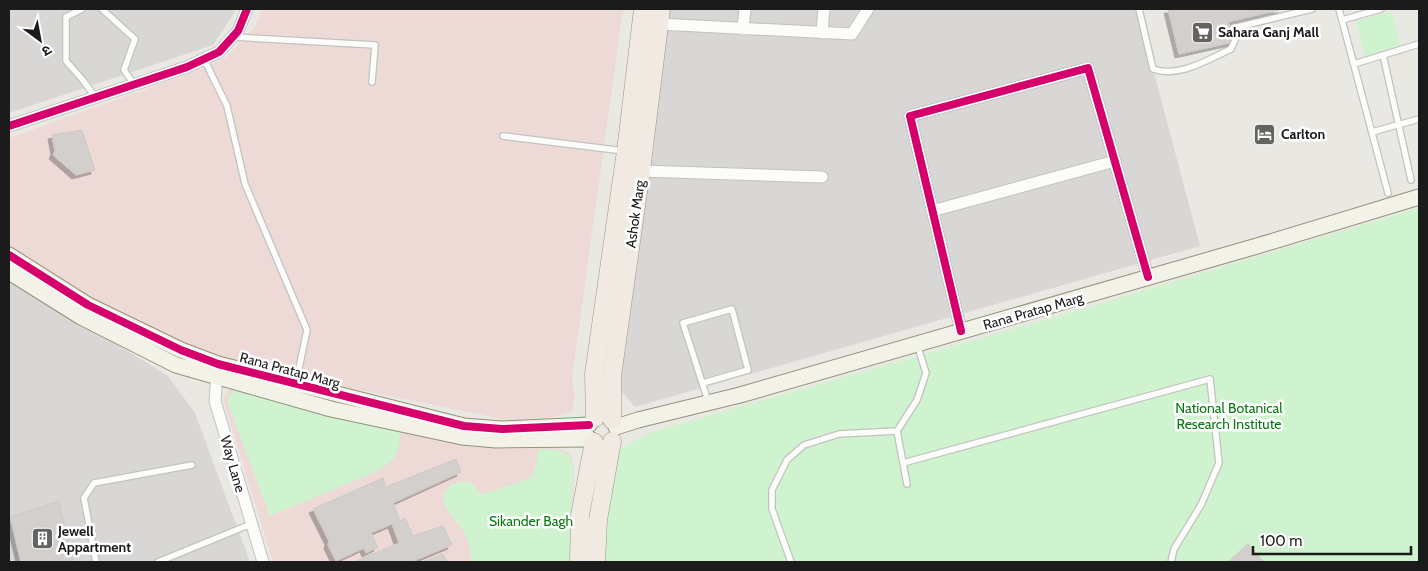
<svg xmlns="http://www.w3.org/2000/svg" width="1428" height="571" font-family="Cabin,'Noto Sans Devanagari',sans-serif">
  <defs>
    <filter id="shadow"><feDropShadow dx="-4" dy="4" stdDeviation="0" flood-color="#0004"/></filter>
  </defs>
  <rect width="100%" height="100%" fill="#eae8e3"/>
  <path fill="#d9d7d5" d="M9 9H235L232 16 213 45 9 113Z
    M666 9H1137L1200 246 635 407 616 385Z
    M9 278 168 376 195 413 250 562H9Z"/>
  <path fill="#eddad7" d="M262 9H623L572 378 575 396 572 412 548 418 507 420 306 379 212 356 113 315 9 245V138L197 71 226 57 255 27Z
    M230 388 460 444 557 448 570 453 574 467 573 562H273L223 400Z"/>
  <path fill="#cff2cf" d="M1392 11 1401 47 1365 57 1356 21Z
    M1419 208V392L1417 394 1419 397V562H602L604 505 617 451 651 432 1076 311Z
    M233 391 401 432C397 456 398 459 375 472L270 516 227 401Z
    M539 449 557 450 569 455 573 468 571 562H472C471 552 469 542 464 532 458 520 431 501 450 486 457 481 465 481 472 483L479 493 484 494 530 478 535 469Z"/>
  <path fill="#d2cfcc" stroke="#cdc9c4" filter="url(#shadow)" d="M1168 9H1283L1228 22 1233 42 1179 54Z
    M82 130 95 170 76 175 53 155 55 151 52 135Z
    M456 459 461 472 393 503 400 521 405 518 413 536 443 526 452 545 411 562H354L399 543 392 524 371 533 378 547 366 553 364 548 336 561 328 545 329 541 313 509 383 478 386 487Z
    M59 501 73 562H21L10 517Z
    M1248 544 1264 562H1228Z
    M443 554 447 562H423Z"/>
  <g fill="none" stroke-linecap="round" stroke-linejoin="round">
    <defs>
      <path id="lane" d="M82 9 66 17V61L82 79 96 98
        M102 9 135 39 124 70 134 84
        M1139 9 1153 69C1179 78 1207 60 1231 49L1236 38 1233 28 1312 9
        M1339 9 1388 193
        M1342 20 1381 9
        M234 37 375 45 372 82
        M1383 55 1411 180
        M204 59 227 106 245 184 307 330 296 382
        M1354 64 1419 44
        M1372 132 1419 119
        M503 136 624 151
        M703 383 748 370 732 309 683 323 708 401
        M903 463 1210 379 1219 463 1201 505 1174 549 1171 562
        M907 484 897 431 917 400 926 373 917 344
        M96 562 84 498 94 483 192 465
        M158 562 251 524
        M791 562 772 509V490L787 460 804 445 839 434 897 431"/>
      <path id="street" d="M659 24 852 34 868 9
        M743 29 745 9
        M822 33 824 9
        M9 126 187 67 219 52 238 31 247 9
        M641 171 822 177
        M932 211 1115 161
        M961 331 910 116 1088 68 1148 277
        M217 371 215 401 263 562"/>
      <path id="secondary" d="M9 255 88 305 181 350 218 364 464 426 502 429 589 425
        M9 272 81 317 176 365 211 375 331 409 462 437 496 440 590 439
        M616 427 638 420 740 395 1257 246 1419 197"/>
      <path id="primary" d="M595 418 594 374 626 151 643 9
        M612 420V376L641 171 661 9
        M579 562 580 515 594 442
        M596 562 598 520 612 441"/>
    </defs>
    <use href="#lane" stroke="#c2c2bf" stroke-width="8"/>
    <use href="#street" stroke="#c2c2bf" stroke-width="13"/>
    <use href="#secondary" stroke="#92937b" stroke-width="17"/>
    <use href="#primary" stroke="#a09580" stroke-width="19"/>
    <use href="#lane" stroke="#fcfcfb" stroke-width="5.5"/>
    <use href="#street" stroke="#fcfcfb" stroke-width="11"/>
    <use href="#secondary" stroke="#f2f2e8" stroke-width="15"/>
    <use href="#primary" stroke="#f0eae2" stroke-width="18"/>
    <defs>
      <path id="cycleway" d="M9 126 187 67 219 52 238 31 247 9
        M9 255 88 305 181 350 218 364 464 426 502 429 589 425
        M961 331 910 116 1088 68 1148 277"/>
    </defs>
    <use href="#cycleway" stroke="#fff" stroke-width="11"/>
    <use href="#cycleway" stroke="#d6006c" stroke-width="8"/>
  </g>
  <defs>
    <symbol id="supermarket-square" viewBox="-11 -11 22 22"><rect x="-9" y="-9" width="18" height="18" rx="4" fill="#636361" stroke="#fff"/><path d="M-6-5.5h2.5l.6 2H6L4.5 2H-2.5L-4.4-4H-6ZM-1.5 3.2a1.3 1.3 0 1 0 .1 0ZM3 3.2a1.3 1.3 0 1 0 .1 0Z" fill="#fff"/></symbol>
    <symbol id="hotel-square" viewBox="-11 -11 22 22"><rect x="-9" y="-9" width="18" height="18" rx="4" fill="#636361" stroke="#fff"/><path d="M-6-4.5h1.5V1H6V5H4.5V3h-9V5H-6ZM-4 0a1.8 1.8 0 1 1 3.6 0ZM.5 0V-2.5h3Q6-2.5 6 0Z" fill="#fff"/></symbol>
    <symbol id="building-square" viewBox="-11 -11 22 22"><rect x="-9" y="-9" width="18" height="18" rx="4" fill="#636361" stroke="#fff"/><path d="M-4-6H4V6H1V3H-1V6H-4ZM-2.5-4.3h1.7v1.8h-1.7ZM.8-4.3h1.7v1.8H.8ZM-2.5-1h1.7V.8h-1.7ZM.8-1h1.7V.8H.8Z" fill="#fff"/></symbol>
  </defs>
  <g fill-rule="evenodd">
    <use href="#supermarket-square" x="1190" y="20" width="25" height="25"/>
    <use href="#hotel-square" x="1252" y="122" width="25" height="25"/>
    <use href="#building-square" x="30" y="526" width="25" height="25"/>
  </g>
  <g text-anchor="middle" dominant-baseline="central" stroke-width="5" stroke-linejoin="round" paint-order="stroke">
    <g font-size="14" font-weight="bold" fill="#1b1b1b" stroke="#fff" text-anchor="start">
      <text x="1218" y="32">Sahara Ganj Mall</text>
      <text x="1281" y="134">Carlton</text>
      <text x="58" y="531">Jewell<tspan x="58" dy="16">Appartment</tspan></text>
    </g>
    <g font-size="14" fill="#1b1b1b" stroke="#fff">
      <text transform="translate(635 214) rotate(-82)">Ashok Marg</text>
      <text transform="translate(1033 311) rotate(-16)">Rana Pratap Marg</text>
      <text transform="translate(290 370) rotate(15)">Rana Pratap Marg</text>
      <text transform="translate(233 464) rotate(74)">Way Lane</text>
    </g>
    <g font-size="14" fill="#077b10" stroke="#fff">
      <text x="1229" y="408">National Botanical<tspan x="1229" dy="16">Research Institute</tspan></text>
      <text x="531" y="521">Sikander Bagh</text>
    </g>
  </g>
  <rect width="1428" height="571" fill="none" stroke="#1b1b1b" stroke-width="20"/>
  <g transform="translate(40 40) rotate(148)" stroke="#ffffff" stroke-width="4" paint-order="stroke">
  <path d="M0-4L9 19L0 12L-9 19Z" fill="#1b1b1b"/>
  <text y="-8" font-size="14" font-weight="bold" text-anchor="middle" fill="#1b1b1b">उ</text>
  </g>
  <path d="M1253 546v8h158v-8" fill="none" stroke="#1b1b1b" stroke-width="2.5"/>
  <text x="1260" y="546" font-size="15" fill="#1b1b1b" stroke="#ffffff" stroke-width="4" paint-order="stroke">100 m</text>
</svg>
